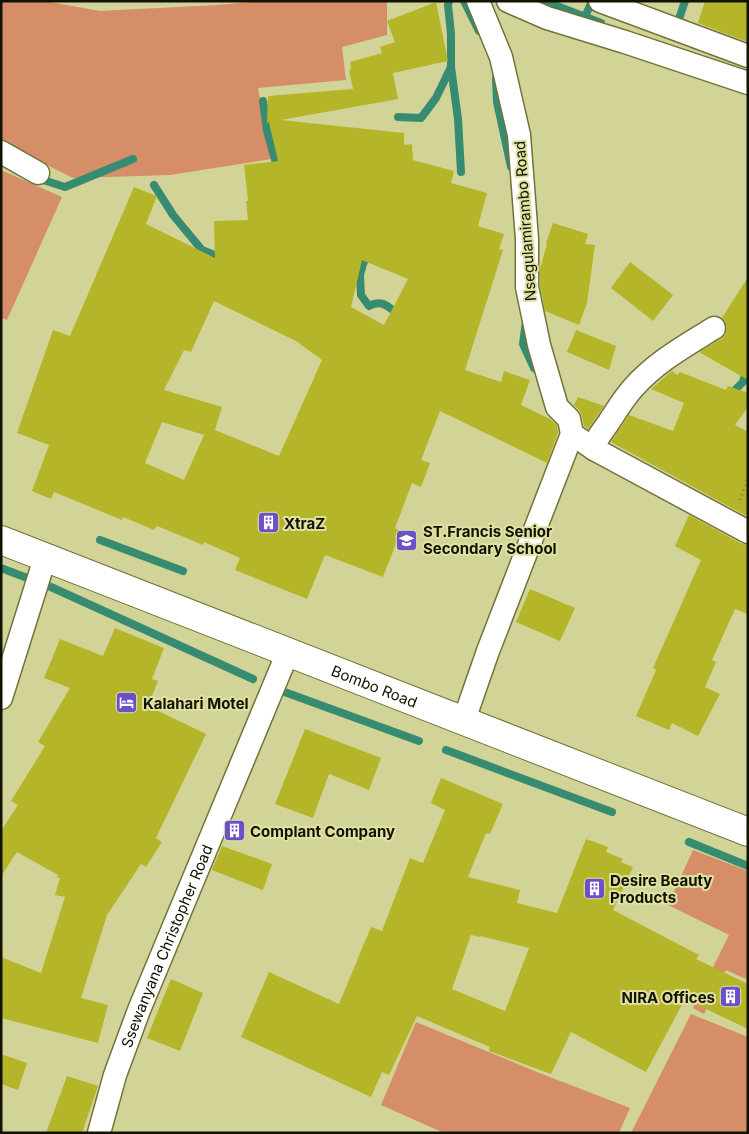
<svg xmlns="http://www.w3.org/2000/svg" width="749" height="1134" font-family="Inter,sans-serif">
  <rect width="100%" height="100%" fill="#d2d497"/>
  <path fill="#d58e67" d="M1 1H44L100 11 217 5 261 1H387V35L342 47 346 80 258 88 271 159 170 175 73 178 1 142Z
    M1 170 62 197 7 320 1 318Z
    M693 850 748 871V980L726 970 704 1014 693 1008 729 935 668 905Z
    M691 1014 748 1037V1133H631Z
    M416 1022 537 1072 630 1108 619 1133H444L381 1105Z"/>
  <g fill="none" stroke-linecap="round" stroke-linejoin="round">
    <path stroke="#378b71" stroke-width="8" d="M464 1 479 31
      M544 1 601 23
      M585 17 592 1
      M676 28 685 1
      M451 67 458 119 461 172
      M496 78 497 102 511 167
      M263 101 267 131 276 163 277 170
      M398 117 421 118 436 98 451 67V34L448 5 449 1
      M37 178 65 187 133 159
      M154 185 173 215 202 250 224 259
      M368 252 363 264 360 275 361 295 369 306C382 299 387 306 398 314L397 315
      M526 321 523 344 534 368 541 373
      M729 396 743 382 747 369
      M100 540 183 571
      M1 568 51 587 253 679
      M278 693 279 690 419 741
      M446 750 612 812
      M689 842 748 866"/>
  </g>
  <path fill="#b5b529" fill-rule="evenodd" d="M705 1H748V42L698 23Z
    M436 2 448 61 393 73 398 99 281 120 404 133V145L412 144 413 160 454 171 451 183 487 193 478 226 504 234 499 249 503 250 465 370 501 382 504 371 530 380 521 405 550 419 557 425 558 433 547 463 440 411 421 460 430 463 421 487 412 483 395 528 401 531 383 577 325 555 307 599 235 570 240 558 204 542 203 545 157 526 154 530 123 517 122 520 54 492 51 499 32 491 49 445 17 433 53 330 70 336 134 187 157 196 146 224 215 258 214 221 248 220 246 201H248L244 165 278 161 269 122 267 123 268 96 353 89 349 70 351 69 350 62 382 53 380 47 395 42 387 21ZM362 260 408 279 384 325 351 307ZM214 301 296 341 322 360 279 456 215 430 222 407 164 390 184 350 191 352ZM162 422 204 435 184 480 145 463Z
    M553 223 588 234 585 244 595 245 587 303 579 325 545 311 540 286V269L547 244 546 243Z
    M630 262 673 295 653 321 611 288Z
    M748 277V380L699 352 721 339 725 335 727 327 725 322 722 318Z
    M576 330 616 346 609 370 567 352Z
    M672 371 677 375 680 372 726 390 728 386 748 393V407L735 425 748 432V517L611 442 629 415 673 431 684 403 651 389Z
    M578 397 604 406 588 429 584 426 582 416 579 410 574 405Z
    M689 515 742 544 748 545V614L735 609 712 660 716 662 705 687 720 694 698 736 672 723 669 730 636 716 656 670 653 668 701 560 675 546Z
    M530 589 575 608 560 641 516 622Z
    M115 628 164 648 152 679 158 681 148 706 206 734 156 838 162 842 146 867 141 864 107 915 81 998 108 1005 98 1043 1 1018V957L41 973 65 897 55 895 60 878 57 877 58 875 17 852 1 876V831L18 805 11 801 45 746 38 742 70 688 44 678 60 639 103 656Z
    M305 729 381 758 369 790 329 774 313 818 275 804Z
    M441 778 503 804 490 834 486 833 468 877 520 890 517 903 557 913 586 839 608 847 606 852 623 859 621 862 633 867 613 910 699 955 696 959 748 984V1029L685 999 646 1072 571 1032 551 1074 489 1051 490 1047 417 1016 389 1075 382 1072 371 1097 241 1037 269 972 339 1004 371 927 382 931 410 858 423 863 445 810 431 803ZM471 935 480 937V936L529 948 505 1011 452 989Z
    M222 846 272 864 263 890 212 870Z
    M171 979 203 993 180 1051 147 1038Z
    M1 1054 27 1063 18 1090 1 1084Z
    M67 1076 98 1086 82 1133H46Z"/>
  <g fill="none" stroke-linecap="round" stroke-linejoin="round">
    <defs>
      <g id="street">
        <path d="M508 1 547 18 625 42 748 83"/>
        <path d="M600 1 748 56"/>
        <path d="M1 152 38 173"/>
        <path d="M572 434 594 449 748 532"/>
        <path d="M594 449C595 439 603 431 609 422 616 411 624 398 633 388 656 362 685 346 714 328"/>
        <path d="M1 698 45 558"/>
        <path d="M464 720 488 651 572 434 569 419 557 407 539 345 527 287V239L519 135 501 57 478 1"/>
        <path id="s1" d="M99 1133 115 1075 139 1010 288 652"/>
      </g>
      <g id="primary">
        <path id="s2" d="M1 540 748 832"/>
      </g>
    </defs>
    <use href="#street" stroke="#727339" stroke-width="25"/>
    <use href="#primary" stroke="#727339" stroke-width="30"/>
    <path stroke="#797a51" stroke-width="3" stroke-dasharray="1 4" stroke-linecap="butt" d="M740 500 748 477"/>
    <use href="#street" stroke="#fff" stroke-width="22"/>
    <use href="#primary" stroke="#fff" stroke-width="28"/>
  </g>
  <defs>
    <symbol id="building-square" viewBox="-11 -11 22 22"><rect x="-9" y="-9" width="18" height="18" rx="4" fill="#6c50c9" stroke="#dfe1a3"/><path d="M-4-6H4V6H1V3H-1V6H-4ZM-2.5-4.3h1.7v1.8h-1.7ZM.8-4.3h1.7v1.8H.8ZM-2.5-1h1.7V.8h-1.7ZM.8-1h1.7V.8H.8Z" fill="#fff"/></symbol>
    <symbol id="school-square" viewBox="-11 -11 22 22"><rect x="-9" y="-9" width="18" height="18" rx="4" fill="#6c50c9" stroke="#dfe1a3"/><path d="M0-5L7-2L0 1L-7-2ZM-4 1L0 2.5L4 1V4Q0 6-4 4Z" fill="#fff"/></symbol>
    <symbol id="hotel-square" viewBox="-11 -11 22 22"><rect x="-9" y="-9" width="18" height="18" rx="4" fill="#6c50c9" stroke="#dfe1a3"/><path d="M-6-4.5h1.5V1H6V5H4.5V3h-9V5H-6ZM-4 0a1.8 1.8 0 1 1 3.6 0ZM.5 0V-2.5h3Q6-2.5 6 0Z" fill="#fff"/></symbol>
  </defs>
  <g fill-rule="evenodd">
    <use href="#building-square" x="256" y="510" width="25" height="25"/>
    <use href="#school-square" x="394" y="528" width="25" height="25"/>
    <use href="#hotel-square" x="114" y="690" width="25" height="25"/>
    <use href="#building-square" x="222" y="818" width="25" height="25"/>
    <use href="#building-square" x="582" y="876" width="25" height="25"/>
    <use href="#building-square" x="718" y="984" width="25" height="25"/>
  </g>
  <g text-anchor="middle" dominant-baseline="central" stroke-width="4" stroke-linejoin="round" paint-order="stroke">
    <g font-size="15" fill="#121200" stroke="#dfe1a3">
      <text transform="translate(525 221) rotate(-94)">Nsegulamirambo Road</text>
      <text stroke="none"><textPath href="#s2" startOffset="401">Bombo Road</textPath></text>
      <text stroke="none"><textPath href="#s1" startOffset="199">Ssewanyana Christopher Road</textPath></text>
    </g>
    <g font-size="15" font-weight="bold" fill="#121200" stroke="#dfe1a3" text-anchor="start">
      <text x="284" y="523">XtraZ</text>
      <text x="423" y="531">ST.Francis Senior<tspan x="423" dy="17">Secondary School</tspan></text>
      <text x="143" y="703">Kalahari Motel</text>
      <text x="250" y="831">Complant Company</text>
      <text x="610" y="880">Desire Beauty<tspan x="610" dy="17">Products</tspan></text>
      <text x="715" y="997" text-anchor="end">NIRA Offices</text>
    </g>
  </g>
  <rect width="749" height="1134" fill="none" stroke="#121200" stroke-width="5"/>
</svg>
